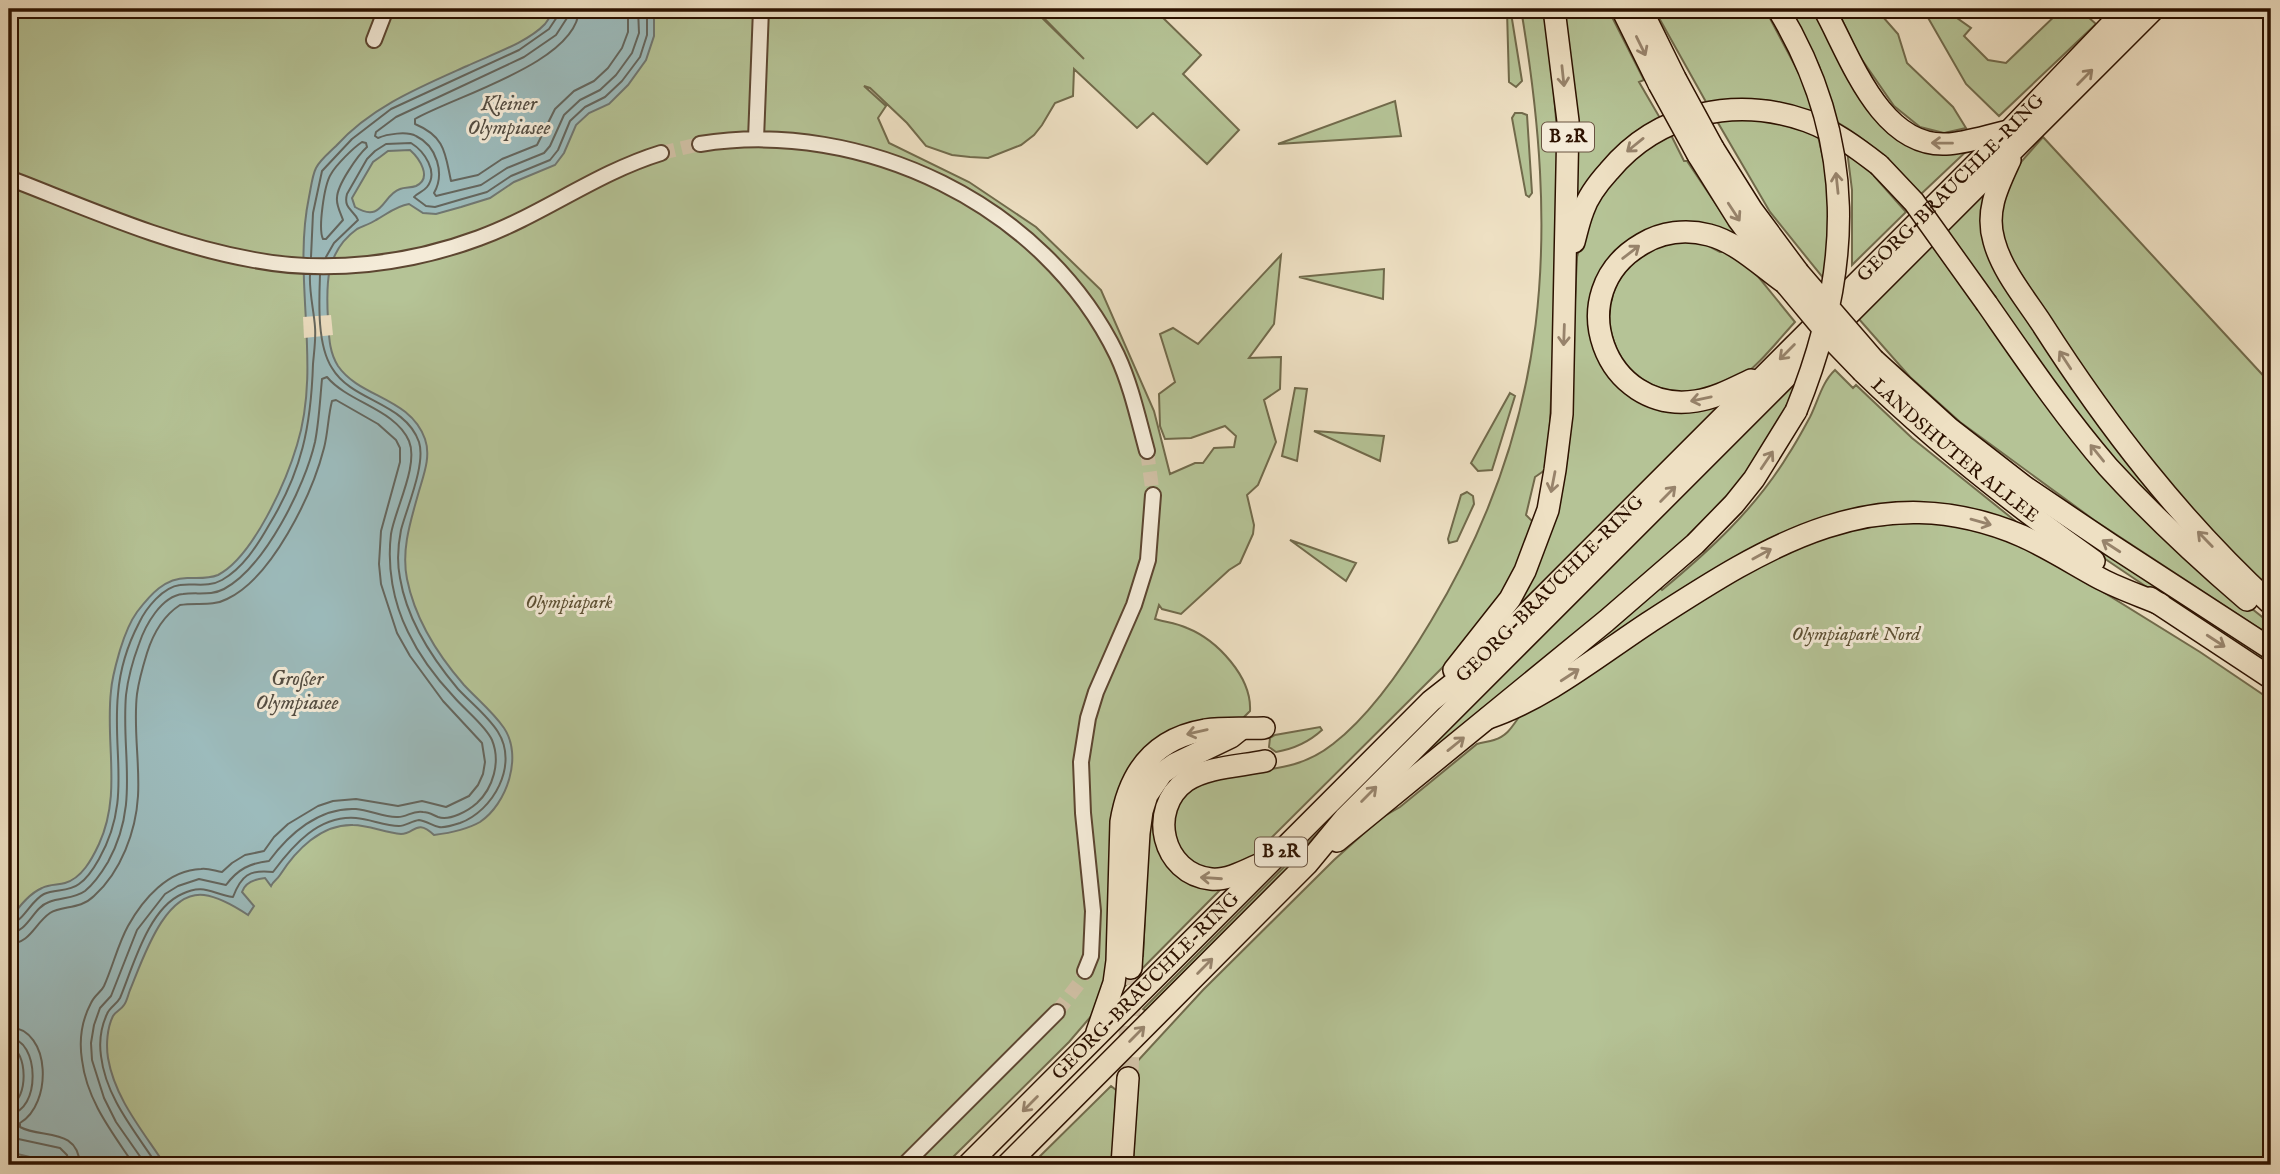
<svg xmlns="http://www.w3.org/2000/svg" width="2280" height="1174" font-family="'IM FELL English',serif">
  <rect width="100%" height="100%" fill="#eee0c3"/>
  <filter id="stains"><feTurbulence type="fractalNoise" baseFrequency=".00286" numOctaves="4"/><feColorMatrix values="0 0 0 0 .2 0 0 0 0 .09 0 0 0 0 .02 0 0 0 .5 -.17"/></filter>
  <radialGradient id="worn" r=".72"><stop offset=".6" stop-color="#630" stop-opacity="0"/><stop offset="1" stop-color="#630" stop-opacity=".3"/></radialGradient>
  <path fill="#b5c396" stroke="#716a4b" stroke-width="2" d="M9 9H1033L1084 59 1035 9H1154L1201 55 1183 74 1239 130 1207 164 1153 113 1137 128 1074 69 1073 96 1055 103 1042 125 1034 135 1021 145 988 158 970 157 952 155 926 146 907 123 870 88 864 86 886 106 878 118 889 143 969 182 1036 227 1101 290 1154 411 1170 474 1195 463H1203L1214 448 1234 447 1236 436 1225 426 1191 438 1165 439 1160 426 1159 394 1175 382 1160 334 1173 328 1198 344 1281 255 1274 324 1249 358 1281 357 1280 389 1264 400 1276 442 1258 485 1247 495 1254 525 1253 534 1240 563 1229 570 1181 614 1162 609 1159 605 1155 619C1165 622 1177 623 1187 628 1217 640 1252 677 1250 711L1240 721 1164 737 1108 960 1105 984 1093 1014 1069 1042 945 1165H9Z
    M1521 9H1547L1557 131V264L1548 468 1535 477 1526 515 1535 524 1522 560 1493 611 1446 664 1243 866 1208 872 1176 851 1170 812C1173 806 1178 794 1183 790 1188 786 1198 784 1203 782 1250 765 1290 778 1333 744 1372 714 1406 663 1431 621 1552 421 1559 234 1521 9Z
    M1560 9H1608L1644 80 1639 82 1660 118 1638 130 1621 144 1576 210Z
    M1654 9H1765L1801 77 1815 116 1766 100 1706 102Z
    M1790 9H1816L1878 117 1972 146 1920 195C1896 165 1871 142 1837 122L1819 66Z
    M1837 9H1876L1898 34 1907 63 1953 107 1966 128 1944 133 1920 127 1894 106 1858 54Z
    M1923 9H1948L1950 13 1971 28 1964 36 1988 60 2006 63 2062 9H2079L2096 24 1999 116 1966 84Z
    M1507 11 1511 13 1522 81 1516 87 1509 82Z
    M1395 101 1401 136 1278 144Z
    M1515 113H1522L1527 115 1532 193 1529 197 1526 195 1512 118Z
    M1714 116 1773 118 1818 136 1829 184 1828 284 1770 212Z
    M1669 131 1684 161H1687L1738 237 1736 242 1636 240 1592 321 1638 394 1733 395 1508 618 1560 500 1568 454 1577 257 1590 211 1615 172Z
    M2043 137 2271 384V592L2201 520 2106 406 2010 257 2002 236 2000 212 2014 170Z
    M1847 150 1875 172 1874 176 1906 212 1852 265V190Z
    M1993 178 1986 234 2202 551 2084 427 1944 229Z
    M1699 241 1720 252H1729L1752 269 1795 322C1780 338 1756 369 1738 379 1723 387 1688 395 1670 391 1613 379 1589 308 1630 266 1640 256 1653 246 1666 243 1676 241 1688 242 1699 241Z
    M1932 245 1986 320 2241 600 2271 624V636L2094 520 1960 422 1910 377 1858 318Z
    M1384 269 1383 299 1299 277Z
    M1808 340 1810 343 1146 1011 1143 1009Z
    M1865 359 2271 659V667L2166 600 2080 542Z
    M1804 369 1797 392 1751 471 1697 530 1373 805Z
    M1835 370 1853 388 1856 385 1912 438 2029 532 2007 526 1843 516 1545 681 1659 587 1662 590C1709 551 1756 508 1788 455 1796 443 1803 430 1810 417 1818 401 1822 382 1835 370Z
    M1295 388 1307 389 1297 461 1282 456Z
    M1510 393 1515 396 1492 470 1478 471 1471 463Z
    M1314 431 1384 436 1380 461Z
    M1467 492 1473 496 1474 504 1457 541 1449 543 1448 539 1461 495Z
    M1932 521 1994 535 2053 561 2200 652 2271 700V1165H1133L1138 1071 1133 1066 1203 990 1334 860 1381 818 1400 807 1477 744C1483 742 1488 742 1494 740 1507 736 1512 727 1519 717L1699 601 1770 558 1844 529Z
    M1290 540 1356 563 1346 581Z
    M1320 727 1322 730C1309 742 1293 749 1276 752L1269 747 1270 738 1275 735Z
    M1180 769 1158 837 1220 885V890L1119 992 1120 979 1143 956 1149 829 1153 805 1159 791Z
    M1111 1086 1116 1090 1112 1165H1031Z"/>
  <path fill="#9cbbbc" stroke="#707771" stroke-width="2" fill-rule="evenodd" d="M555 9H654V36L646 60 628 85 609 104 589 113 576 125 564 153 555 165 514 182 490 198 461 207 436 214 423 213 409 204C396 206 387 214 376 220 370 224 363 226 357 229 325 252 326 285 328 320 329 336 329 352 338 366 360 398 410 397 425 439 431 456 424 474 419 491 411 520 401 549 407 579 415 619 437 654 464 685 477 699 493 712 504 728 523 756 507 804 480 822 466 830 450 833 434 835 416 818 415 834 401 834 385 833 369 825 353 825 321 824 296 850 280 875 276 881 274 880 271 886L265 878C255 879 245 882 242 892L254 906 248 915C236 907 219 897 204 895 164 890 142 962 130 990 128 995 127 1001 124 1005 121 1010 116 1011 113 1016 107 1028 106 1045 108 1058 115 1099 143 1131 165 1165H63L9 1152V1105L14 1093 17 1074 9 1041V921C17 909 28 894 42 888 49 884 58 885 65 883 82 878 92 859 99 844 122 794 105 743 111 691 112 677 116 664 120 650 124 637 129 623 137 612 150 595 165 577 189 578 198 578 208 579 218 575 253 557 286 482 297 445 322 365 292 278 309 197 311 188 312 176 316 168 320 160 330 152 336 146 371 107 420 87 467 66 490 55 527 43 545 24 549 19 552 13 555 9ZM410 150C419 158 433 178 416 186 411 188 405 187 400 189 382 195 383 224 355 207L352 198 373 162 380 157 388 151Z"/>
  <path fill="#eee0c3" d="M331 315 333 335 304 338 303 317Z"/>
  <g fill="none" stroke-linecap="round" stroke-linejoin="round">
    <path stroke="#64665e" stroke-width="2" d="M569 9 567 18 556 35 524 57 396 117 376 132 375 136 378 138C387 134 407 131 416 136 437 146 445 174 434 193L436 196 481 185 507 168 544 153 550 146 564 115 580 100 600 90 616 75 632 53 639 33 638 9
      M579 9C578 62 455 96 415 119V124C446 137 445 154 451 181L478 175 502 159 537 145 555 109 574 91 594 81 608 68 622 48 628 32V9
      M362 142 366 143 367 147C358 155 337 185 337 198 336 205 341 214 343 220L326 239H323C318 229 324 185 331 174 336 165 353 148 362 142Z
      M311 257 313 213 322 171 352 139 391 109 519 50 549 29 559 14 560 9
      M326 257 334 243 358 220C354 210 343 209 347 194L367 159 375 151 386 144 411 143C424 151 439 172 427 187 423 192 417 193 414 197L426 206 435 207 459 200 487 192 511 176 550 160 558 150 570 121 585 107 605 97 622 81 640 57 647 35V9
      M9 924C23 923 30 901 44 894 55 889 69 892 79 884 88 878 94 868 99 859 132 801 112 754 118 694 120 670 128 644 139 623 146 608 163 587 180 585 194 583 208 588 222 580 243 568 257 546 269 525 302 471 311 426 313 364 314 352 316 339 315 327 314 311 309 292 310 275
      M9 933C29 932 32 908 49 902 61 897 74 899 85 891 95 883 102 872 108 862 140 804 121 755 126 695 128 678 133 660 139 644 145 626 161 596 183 594 197 592 211 596 224 589 265 567 305 486 315 442 319 422 320 400 322 379L327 377C349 403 395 409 409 441 419 465 395 509 391 534 387 567 393 602 408 632 419 655 436 678 454 697 464 709 486 726 492 740 501 762 493 788 477 803 468 811 450 821 438 817 433 815 429 812 423 812 413 810 407 817 398 817 385 818 370 810 356 809 319 807 289 834 269 861 250 863 238 869 226 885L199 879 178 886 165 894 137 930 111 996 100 1008 94 1025 91 1043 92 1060 104 1098 116 1122 146 1165
      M9 944C31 943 34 924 50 913 62 905 80 910 94 896 121 872 136 831 138 796 140 762 133 728 137 694 139 680 143 666 147 653 153 634 163 616 180 605 196 602 212 607 227 599 272 578 312 495 324 448 328 433 328 416 332 401L336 400 378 424 396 440 400 448V462L381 531 379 564 381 584 397 633 410 656 443 701 482 743 485 762 483 774 478 785 469 796 446 807 422 801 398 806 356 799 333 801 318 806 288 824 274 837 264 851 245 855 232 863 222 872C215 871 208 868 201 869 168 870 143 899 128 926 118 944 113 966 104 986 101 992 94 996 91 1003 82 1020 79 1041 82 1060 87 1101 112 1132 134 1165
      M9 1027C52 1029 52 1105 20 1123V1127C42 1139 78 1127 80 1165
      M9 1038C40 1039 41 1112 9 1114
      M9 1046C28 1049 29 1102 9 1105
      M9 1137 60 1148 67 1155 69 1165
      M157 1165C135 1131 106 1098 101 1056 99 1042 101 1027 107 1014 110 1007 116 1005 120 998 133 967 148 909 182 894 204 883 212 894 233 897 241 876 249 869 273 872 293 845 319 815 356 818 370 819 385 826 399 826 405 826 412 821 419 820 427 821 432 826 439 827 445 828 454 825 460 823 493 811 519 765 498 732 488 716 471 703 458 689 431 657 407 620 400 578 397 563 398 545 401 530 407 507 426 464 419 442 405 402 352 402 332 368 317 345 319 302 320 275"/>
    <path stroke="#d1c1a6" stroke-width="14" stroke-dasharray="14 7" stroke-linecap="butt" d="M661 153 700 144
      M1147 451 1153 495
      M1057 1012 1080 982 1085 971"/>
    <path stroke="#d1c1a6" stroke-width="21" stroke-dasharray="21 10" stroke-linecap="butt" d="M1128 1078 1131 968"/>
    <defs>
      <path id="minor" d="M374 40 386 9
        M756 139 761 9
        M700 144C862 118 1044 204 1117 355 1131 385 1138 418 1147 451
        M9 178C89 209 169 245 254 260 328 274 409 264 479 238 542 215 596 173 661 153
        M1085 971 1091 956 1093 911 1083 813 1081 762 1088 718 1096 692 1134 605 1148 560 1153 495
        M904 1165 1057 1012"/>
      <g id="highway">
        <path d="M1622 9 1659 84"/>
        <path d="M1641 9 1675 78"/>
        <path d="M1824 9C1850 56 1880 147 1946 144 1967 143 1989 135 2009 131"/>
        <path d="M1713 148 1752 210 1798 272"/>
        <path d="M1698 155 1738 219 1773 266"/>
        <path d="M2010 160C1998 186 1985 211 1994 241 2002 271 2025 298 2042 324 2108 427 2180 520 2271 604"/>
        <path d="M1574 242C1577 231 1579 221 1583 211 1588 196 1599 182 1609 171 1658 112 1736 96 1807 121 1834 131 1857 148 1879 165"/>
        <path d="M1987 304C2026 360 2064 416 2108 467 2151 514 2198 558 2247 600"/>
        <path d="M1874 360 1949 428 2025 487 2111 545 2271 649"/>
        <path id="s1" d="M1863 372C1935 442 2012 503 2094 561"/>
        <path d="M1751 380C1734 388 1716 398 1696 401 1605 415 1559 292 1642 244 1662 232 1686 229 1709 235 1737 242 1762 267 1785 283"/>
        <path d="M2150 598 2271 678"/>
        <path d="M1454 670 1510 599 1525 571 1548 510 1555 470 1562 414 1568 121 1554 9"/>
        <path d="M1488 718C1545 699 1598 656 1648 623 1767 546 1877 474 2022 536 2049 548 2075 565 2101 579 2120 589 2141 596 2160 604"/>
        <path d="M1265 761C1241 766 1206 767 1186 781 1147 809 1162 874 1211 879 1229 881 1250 868 1267 861"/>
        <path d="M1337 841 1606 621 1695 544 1734 504 1754 479 1796 411"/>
        <path d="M1131 968 1139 833 1142 811 1147 795 1162 773 1175 764 1231 737 1241 729"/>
        <path d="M1097 1032 1114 983 1117 961 1121 822C1129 773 1153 739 1205 730 1225 727 1245 729 1264 728"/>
        <path id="s2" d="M968 1165 1431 701 1468 672 2009 131 2126 9"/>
        <path d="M1007 1165 1307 864 1345 818 2154 9"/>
        <path d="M1122 1165 1128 1078"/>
      </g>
    </defs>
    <use href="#minor" stroke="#5d4631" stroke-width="18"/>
    <use href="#highway" stroke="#2d1200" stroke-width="24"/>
    <use href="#minor" stroke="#f4ebd8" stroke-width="14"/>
    <use href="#highway" stroke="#eee0c3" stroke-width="21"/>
    <defs>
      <path id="highway-bridge" d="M1778 9C1858 141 1853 271 1796 411
        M1675 78 1713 148
        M1659 84 1698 155
        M1879 165 1914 202 1987 304
        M1798 272 1874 360
        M1785 283 1836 344 1863 372"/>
    </defs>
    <use href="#highway-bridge" stroke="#2d1200" stroke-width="24" stroke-linecap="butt"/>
    <use href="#highway-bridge" stroke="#eee0c3" stroke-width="21"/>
  </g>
  <defs><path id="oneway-shaft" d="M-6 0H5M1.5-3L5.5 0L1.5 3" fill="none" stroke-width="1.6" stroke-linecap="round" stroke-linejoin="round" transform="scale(1.75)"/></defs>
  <g stroke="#97836b">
    <use href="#oneway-shaft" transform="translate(1641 46) rotate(64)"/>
    <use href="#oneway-shaft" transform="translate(1563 76) rotate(84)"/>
    <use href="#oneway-shaft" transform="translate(2085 77) rotate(-45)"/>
    <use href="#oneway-shaft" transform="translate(1942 143) rotate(-179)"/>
    <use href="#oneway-shaft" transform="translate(1635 145) rotate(141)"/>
    <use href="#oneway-shaft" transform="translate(1837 183) rotate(-96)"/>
    <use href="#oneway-shaft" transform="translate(1734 212) rotate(57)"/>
    <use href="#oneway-shaft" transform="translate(1631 252) rotate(-38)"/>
    <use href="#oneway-shaft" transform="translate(1564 335) rotate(92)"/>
    <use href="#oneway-shaft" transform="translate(1787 352) rotate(135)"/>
    <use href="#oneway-shaft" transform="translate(2065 360) rotate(-123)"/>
    <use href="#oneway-shaft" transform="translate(1701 399) rotate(168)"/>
    <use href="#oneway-shaft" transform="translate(2097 453) rotate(-129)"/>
    <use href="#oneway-shaft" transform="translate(1767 460) rotate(-56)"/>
    <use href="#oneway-shaft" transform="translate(1553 482) rotate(101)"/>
    <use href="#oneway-shaft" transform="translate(1668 494) rotate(-45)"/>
    <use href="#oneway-shaft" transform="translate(1981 522) rotate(16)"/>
    <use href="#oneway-shaft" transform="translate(2205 539) rotate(-134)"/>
    <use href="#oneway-shaft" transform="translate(2111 546) rotate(-147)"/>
    <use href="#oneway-shaft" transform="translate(1762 554) rotate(-29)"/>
    <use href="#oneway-shaft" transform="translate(2216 641) rotate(33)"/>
    <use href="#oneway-shaft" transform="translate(1570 675) rotate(-33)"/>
    <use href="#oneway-shaft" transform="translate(1197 732) rotate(167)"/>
    <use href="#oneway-shaft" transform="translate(1456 744) rotate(-39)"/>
    <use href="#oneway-shaft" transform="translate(1369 794) rotate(-45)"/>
    <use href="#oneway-shaft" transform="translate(1211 878) rotate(-176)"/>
    <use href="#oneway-shaft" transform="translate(1205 966) rotate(-45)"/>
    <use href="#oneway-shaft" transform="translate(1137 1034) rotate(-45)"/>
    <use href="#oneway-shaft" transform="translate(1030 1104) rotate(135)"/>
  </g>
  <g text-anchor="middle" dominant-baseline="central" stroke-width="6" stroke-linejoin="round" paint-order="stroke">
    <g fill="#f4ebd8" stroke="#695341" stroke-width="2">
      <rect x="1542" y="122.5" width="52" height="29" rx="5"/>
      <rect x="1255" y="837.5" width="52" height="29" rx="5"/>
    </g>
    <g font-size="18" font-weight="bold" fill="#2d1200">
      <text x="1568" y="137">B 2R</text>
      <text x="1281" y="852">B 2R</text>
    </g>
    <g font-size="19" fill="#2d1200" stroke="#f4ebd8">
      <text stroke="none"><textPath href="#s2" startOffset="1386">GEORG-BRAUCHLE-RING</textPath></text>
      <text stroke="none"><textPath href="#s1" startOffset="121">LANDSHUTER ALLEE</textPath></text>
      <text stroke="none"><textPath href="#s2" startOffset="819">GEORG-BRAUCHLE-RING</textPath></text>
      <text stroke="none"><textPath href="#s2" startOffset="252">GEORG-BRAUCHLE-RING</textPath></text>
    </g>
    <g font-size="19" font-style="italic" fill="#5d5034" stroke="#f4ebd8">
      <text x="569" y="603">Olympiapark</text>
      <text x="1856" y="635">Olympiapark Nord</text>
    </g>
    <g font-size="21" font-style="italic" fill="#544d42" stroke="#f4ebd8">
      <text x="509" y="104">Kleiner<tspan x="509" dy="24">Olympiasee</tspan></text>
      <text x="297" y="679">Großer<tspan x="297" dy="24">Olympiasee</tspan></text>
    </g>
  </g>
  <rect width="2280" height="1174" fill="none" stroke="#eee0c3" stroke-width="35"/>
  <rect x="10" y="10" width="2259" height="1153" fill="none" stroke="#2d1200" stroke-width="3.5"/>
  <rect x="18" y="18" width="2245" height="1139" fill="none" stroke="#2d1200" stroke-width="2"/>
  <rect width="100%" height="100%" filter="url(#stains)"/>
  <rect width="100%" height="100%" fill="url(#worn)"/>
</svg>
